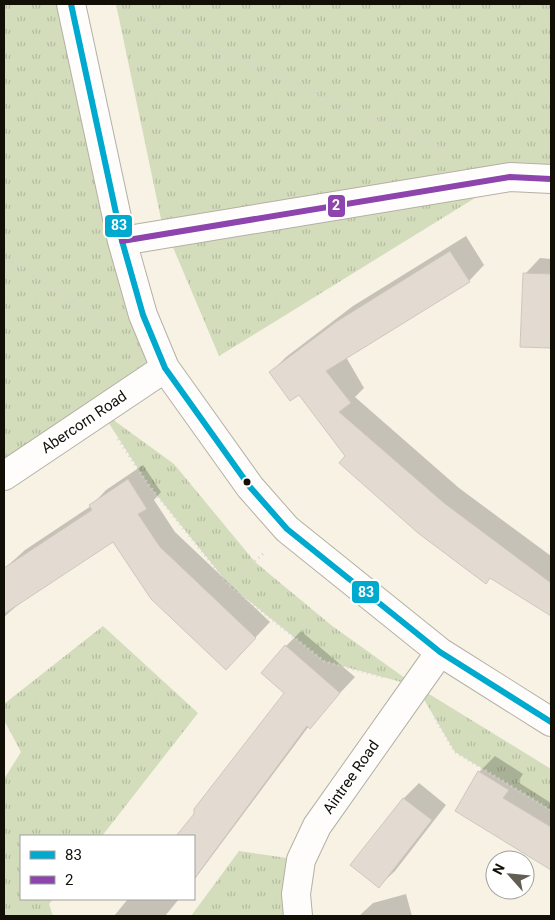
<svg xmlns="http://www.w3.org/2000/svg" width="555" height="920" font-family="Roboto,sans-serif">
  <defs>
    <pattern id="grass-tufts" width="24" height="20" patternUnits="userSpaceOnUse" patternTransform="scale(1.25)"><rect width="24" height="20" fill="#d3ddbc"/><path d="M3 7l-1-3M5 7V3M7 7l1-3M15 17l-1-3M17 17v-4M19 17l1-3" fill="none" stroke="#b4bca0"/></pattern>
  </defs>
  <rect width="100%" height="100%" fill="#f7f2e4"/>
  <path fill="url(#grass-tufts)" d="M4 4H71L165 368 101 411 174 464 255 562 331 625 416 686 551 769V810L455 752 416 686 324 661 229 585 148 484 101 411 4 476Z
    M116 4H551V178L509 177 219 356 161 219Z
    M103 626 198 713 102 836H21V899H53L49 904 53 916H4V779L21 752 4 720V704Z
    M239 851 301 860 298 916H191Z"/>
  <path fill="#0003" d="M466 236 484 265 469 281 346 357 364 388 355 397 459 488 551 556V614L491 577 346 456 299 393 271 372 286 357 353 306Z
    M540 258 551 259V347L522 346 525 274Z
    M143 465 161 492 154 500 175 532 270 622 241 653 113 540 28 596 4 617V569L25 550 91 506 106 490Z
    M301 631 355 677 309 726 194 880V836H178L286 693V646Z
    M495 756 523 774 518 782 551 803V869L456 811 479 772Z
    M419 783 446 805 395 871 379 886 404 798Z
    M406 894 412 916H359L373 903Z
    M128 899H179L165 916H114Z"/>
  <path fill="#e3dbd2" stroke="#cec7bf" d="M450 251 470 282 326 371 351 403 339 412 444 503 551 583V616L490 578 486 584 418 533 339 463 345 456 299 395 290 401 269 372 336 322Z
    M523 273 551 274V348L520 347Z
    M128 479 147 509 138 514 160 547 256 638 226 670 151 599 113 542 4 614V568L92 510 89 505Z
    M285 645 340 693 310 729 307 726 194 879V836H176L194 814V809L284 693 261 673Z
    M478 771 509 790 503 798 551 827V870L455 811Z
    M403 798 432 820 379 888 350 865Z"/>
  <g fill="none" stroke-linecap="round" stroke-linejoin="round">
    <defs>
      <path id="minor" d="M71 4 122 241 143 315 165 368 250 487 287 529 440 652 551 722
        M122 241 510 177 551 179
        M4 476 165 368
        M298 916 296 894 301 860 317 826 440 652"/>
    </defs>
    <use href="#minor" stroke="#b4b0a5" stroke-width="30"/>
    <path stroke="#d6d4d0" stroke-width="3" stroke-dasharray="1 4" stroke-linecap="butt" d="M112 4 452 152
      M4 257 103 324 110 322
      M118 439 148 484 229 585 324 661 383 677
      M229 585 264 553
      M435 718 455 752 551 810"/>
    <use href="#minor" stroke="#fefdfb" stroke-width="28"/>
    <defs>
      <path id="bus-1" d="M71 4 122 241 143 315 165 368 250 487 287 529 440 652 551 722"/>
      <path id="bus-2" d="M122 241 510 177 551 179"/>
    </defs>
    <use href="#bus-1" stroke="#fff" stroke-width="10"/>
    <use href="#bus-2" stroke="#fff" stroke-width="10"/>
    <use href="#bus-1" stroke="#00a9ce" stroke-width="6"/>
    <use href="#bus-2" stroke="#8e44ad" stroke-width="6"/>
  </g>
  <circle fill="#120f07" stroke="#fff" stroke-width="2" cx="247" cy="482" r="4.5"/>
  <g text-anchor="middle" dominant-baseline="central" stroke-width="4" stroke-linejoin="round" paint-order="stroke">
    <g font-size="15" fill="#120f07" stroke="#fff">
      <text transform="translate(84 422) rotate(-34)">Abercorn Road</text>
      <text transform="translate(351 777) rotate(-55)">Aintree Road</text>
    </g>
  </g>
  <g stroke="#fff" stroke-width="2">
    <rect x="327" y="194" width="19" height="24" rx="5" fill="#8e44ad"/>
    <rect x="104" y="214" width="29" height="24" rx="5" fill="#00a9ce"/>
    <rect x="351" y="580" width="29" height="24" rx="5" fill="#00a9ce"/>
  </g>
  <g font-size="14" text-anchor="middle" font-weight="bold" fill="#fff">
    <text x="336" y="210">2</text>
    <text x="119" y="230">83</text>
    <text x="366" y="597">83</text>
  </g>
  <rect width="555" height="920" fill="none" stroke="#120f07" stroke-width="10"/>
  <rect x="20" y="835" width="175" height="65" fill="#ffffff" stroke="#a09f9c"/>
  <rect x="30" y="851" width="25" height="8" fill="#00a9ce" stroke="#a09f9c"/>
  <text x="65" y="860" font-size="15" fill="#120f07">83</text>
  <rect x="30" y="876" width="25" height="8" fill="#8e44ad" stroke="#a09f9c"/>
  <text x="65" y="885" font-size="15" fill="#120f07">2</text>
  <g transform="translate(510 875) rotate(297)"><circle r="24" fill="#ffffff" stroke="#a09f9c"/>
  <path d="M0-4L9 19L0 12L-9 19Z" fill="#625e54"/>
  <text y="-8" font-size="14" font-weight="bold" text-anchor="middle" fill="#120f07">N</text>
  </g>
</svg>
